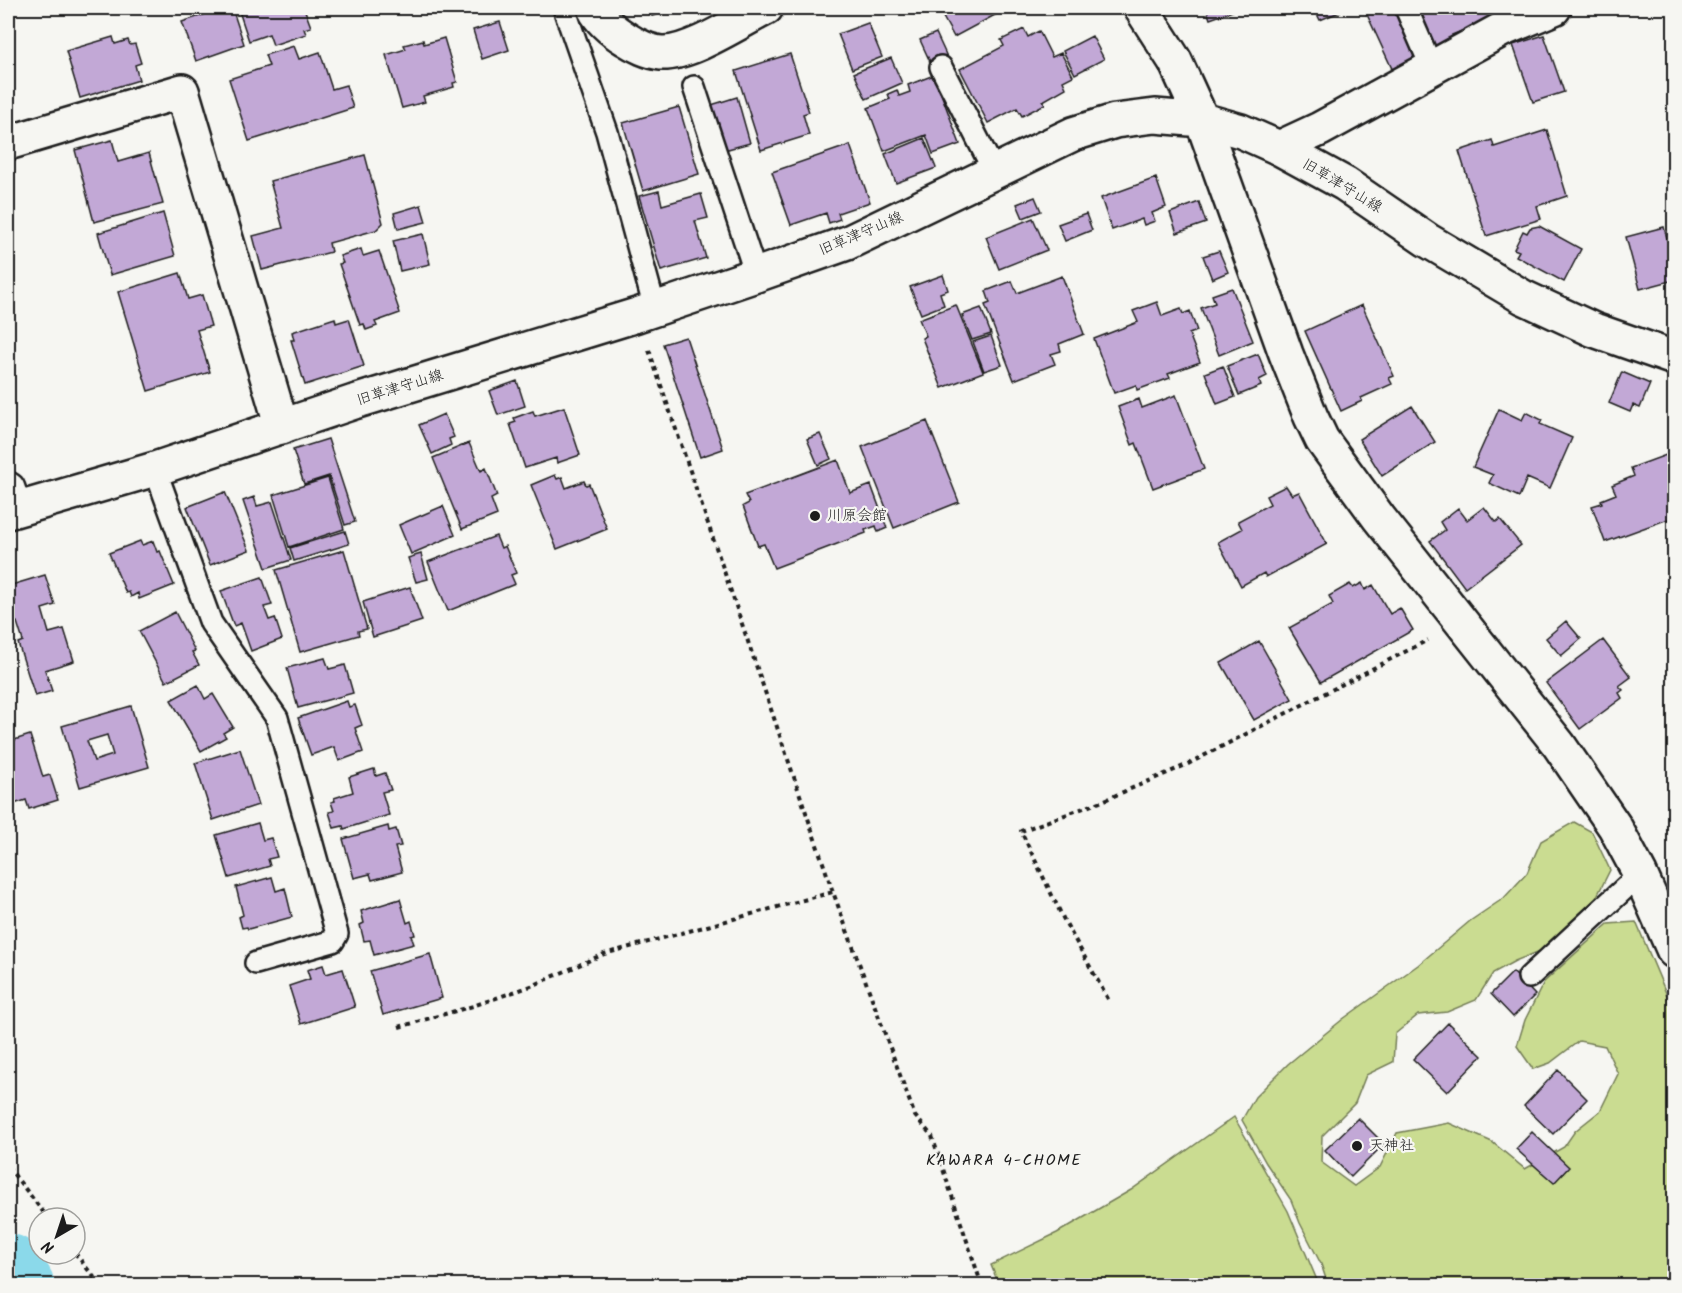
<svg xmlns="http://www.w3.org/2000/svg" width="1682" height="1293" font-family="Kalam,'Klee One',sans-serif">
  <rect width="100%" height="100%" fill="#f6f6f2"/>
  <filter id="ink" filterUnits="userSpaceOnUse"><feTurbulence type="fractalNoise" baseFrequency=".0167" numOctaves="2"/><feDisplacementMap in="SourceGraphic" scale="12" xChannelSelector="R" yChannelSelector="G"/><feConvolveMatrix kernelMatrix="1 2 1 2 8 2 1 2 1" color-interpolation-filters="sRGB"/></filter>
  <g filter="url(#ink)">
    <path fill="#cadc91" stroke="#737c56" stroke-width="1.5" d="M1574 822 1592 832 1610 870 1596 898 1545 949 1515 961 1493 973 1476 1000 1447 1012 1418 1015 1395 1034 1393 1062 1366 1075 1355 1103 1322 1136 1321 1162 1354 1186 1380 1167 1397 1133 1449 1123 1492 1142 1525 1169 1564 1147 1575 1131 1600 1111 1618 1074 1605 1046 1579 1041 1550 1063 1533 1069 1517 1046 1525 1020 1544 982 1608 924 1636 922 1674 1012V1285H1328L1321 1264 1300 1223 1291 1200 1266 1163 1242 1120 1255 1097 1288 1064 1343 1019 1418 965 1470 921 1504 898 1527 873 1541 841Z
      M1234 1117 1288 1211 1319 1285H999L991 1265 1057 1233 1131 1190Z"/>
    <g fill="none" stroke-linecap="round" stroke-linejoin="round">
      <path stroke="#8bd9ea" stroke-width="69" d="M8 1268 20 1286"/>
    </g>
    <path fill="#c2a8d6" stroke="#1c1c1c" stroke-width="1.5" fill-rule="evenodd" d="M224 8H232L244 44 196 61 182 22Z
      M238 8H304L311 27 304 29 306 34 273 45 269 34 249 41Z
      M649 8H695L674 14 673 10 652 16Z
      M938 8H1008L954 37Z
      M1206 8H1238V9L1210 19Z
      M1314 8H1349L1320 20Z
      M1364 8H1394L1419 62 1394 73Z
      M1417 8H1510L1512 11 1452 35 1456 43 1436 52Z
      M500 22 509 50 482 59 473 30Z
      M868 23 882 57 852 69 838 34Z
      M1024 29 1028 37 1039 31 1052 57 1061 53 1073 76 1063 81 1066 88 1043 101 1045 104 1022 116 1017 108 988 123 960 69 1004 46 1001 40Z
      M936 33 948 59 932 66 920 40Z
      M1544 35 1564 92 1533 102 1513 45Z
      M1092 36 1104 59 1075 74 1063 51Z
      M113 37 115 44 128 40 130 45 135 44 141 63 135 65 139 80 80 98 66 51Z
      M444 38 457 82 453 83 454 87 423 96 425 102 402 108 386 55 406 49 404 45 423 40 424 44Z
      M294 46 299 59 320 52 332 89 346 85 353 108 249 141 229 79 269 66 265 55Z
      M790 54 809 112 803 114 809 135 761 150 736 71Z
      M891 58 902 83 866 99 854 73Z
      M934 75 960 144 933 154 926 135 884 151 868 108 890 99 888 94 897 90 899 96 910 92 908 85Z
      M737 97 750 143 717 152 708 106Z
      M679 107 699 174 643 191 623 123Z
      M1547 130 1567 196 1537 206 1541 219 1486 236 1459 151 1492 140 1494 147Z
      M924 138 936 168 896 183 885 154Z
      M112 140 118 162 149 153 163 204 94 222 75 150Z
      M850 145 870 202 838 213 840 219 829 223 826 213 791 225 772 172Z
      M365 155 383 223 376 230 329 243 331 252 262 270 253 236 283 228 270 181Z
      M1156 178 1166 207 1152 213 1155 221 1144 225 1142 219 1112 230 1101 198Z
      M659 191 662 205 701 194 708 218 695 221 706 258 661 271 639 196Z
      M1035 197 1041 211 1023 218 1017 204Z
      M1199 202 1206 223 1177 233 1170 213Z
      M421 205 426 222 398 229 394 213Z
      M163 213 175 256 110 275 98 233Z
      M1086 214 1092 230 1065 241 1058 224Z
      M1033 218 1047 250 999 269 986 237Z
      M1539 226 1581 249 1564 282 1516 256 1519 251 1514 249 1523 231 1527 233 1530 228Z
      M1664 227 1674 264V280L1640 289 1626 237Z
      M423 234 430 264 400 271 393 241Z
      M361 249 363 256 379 251 400 313 375 322 377 326 366 330 364 324 360 325 339 264 343 263 340 256Z
      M1219 251 1228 272 1212 279 1203 256Z
      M180 273 188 299 202 295 211 326 197 330 210 372 148 391 118 292Z
      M943 275 948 290 940 293 944 305 921 314 910 287Z
      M1062 276 1084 334 1059 344 1061 351 1051 354 1055 364 1014 380 985 305 990 303 986 291 1012 281 1017 293Z
      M1232 288 1253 341 1219 355 1201 308 1215 303 1212 295Z
      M1157 302 1162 316 1181 309 1183 314 1190 311 1197 331 1189 334 1200 362 1168 374 1170 378 1137 390 1136 385 1114 393 1094 339 1138 322 1133 311Z
      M956 305 983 372 942 388 922 338 926 336 919 319Z
      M1362 305 1394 376 1389 378 1392 384 1361 398 1362 401 1341 411 1305 331Z
      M981 308 991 334 972 340 962 315Z
      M335 318 336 323 349 319 364 366 305 385 291 340H294L292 332Z
      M991 336 1002 365 984 371 973 342Z
      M686 337 723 449 700 457 663 344Z
      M1258 354 1267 376 1259 380 1261 386 1239 395 1227 366Z
      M1223 366 1235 397 1217 404 1205 373Z
      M1622 372 1650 384 1640 408 1633 405 1630 412 1609 403Z
      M517 381 525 406 498 415 489 391Z
      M1176 395 1204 469 1153 488 1136 443 1132 445 1118 407 1139 399 1142 408Z
      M1412 406 1435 442 1382 476 1359 439Z
      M564 407 580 455 557 463 556 458 525 468 510 424 516 422 514 418 533 411 535 416Z
      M1499 409 1522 420 1526 412 1542 420 1540 424 1572 438 1550 488 1527 478 1519 497 1489 483 1493 475 1473 467Z
      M444 414 454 437 449 439 451 445 432 454 419 425Z
      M927 421 959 502 894 528 862 447Z
      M820 434 831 459 818 465 807 439Z
      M328 439 355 522 345 525 329 476 304 484 293 450Z
      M469 443 481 471 486 468 497 496 491 499 497 515 462 529 433 458Z
      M1674 452V517L1605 542 1592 506 1602 503 1601 500 1616 494 1612 485 1634 476 1631 468Z
      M838 460 850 493 871 485 887 528 878 532 876 526 865 530 866 533 774 568 764 544 758 546 743 506 749 503 745 495Z
      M555 475 557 479 562 477 566 488 584 481 586 485 589 484 607 529 557 549 531 485Z
      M328 478 344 529 289 547 273 495Z
      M1286 486 1292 495 1299 492 1327 544 1266 577 1264 573 1241 586 1218 542 1242 529 1238 521 1270 504 1266 496Z
      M225 492 249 550 210 565 187 507Z
      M254 497 257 506 272 502 291 560 266 568 243 501Z
      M443 506 455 535 411 554 399 525Z
      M1484 507 1496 522 1500 519 1521 545 1465 588 1430 541 1445 530 1440 522 1458 508 1467 520Z
      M345 531 349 544 294 561 290 548Z
      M496 536 501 548 505 546 516 573 511 575 515 584 448 611 428 562Z
      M140 541 142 545 153 541 157 552 160 551 174 585 139 599 138 593 131 597 129 592 126 593 109 553Z
      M344 550 367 629 358 631 359 635 300 652 276 570Z
      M421 554 428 579 416 582 408 558Z
      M45 575 55 605 42 609 49 633 64 629 74 661 45 670 52 691 35 696 18 643 23 641 17 622 11 623 8 612V591H9L8 586Z
      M262 577 272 605 264 607 269 620 275 618 282 639 251 651 241 623 234 626 221 591Z
      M1362 583 1365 590 1373 585 1390 614 1400 608 1413 630 1321 682 1289 628 1333 604 1329 596 1350 584 1353 588Z
      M410 587 422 621 373 637 363 602Z
      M175 612 195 651 192 652 199 665 166 682 139 631Z
      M1566 621 1581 639 1561 656 1546 638Z
      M1603 640 1631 677 1619 686 1623 690 1619 693 1622 698 1580 729 1546 683Z
      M1259 641 1292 699 1254 720 1221 663Z
      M325 658 329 669 345 665 353 693 298 708 287 668Z
      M198 685 205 699 213 694 233 727 223 733 226 737 201 751 171 700Z
      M347 701 349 707 355 705 362 725 355 728 363 752 339 761 334 747 311 755 298 718Z
      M131 706 149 767 80 787 62 726ZM107 735 113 755 94 761 87 741Z
      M30 735 43 777 50 775 58 800 29 809 26 800 8 806V742Z
      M240 749 258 805 213 820 195 763Z
      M374 769 376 776 385 773 391 790 382 792 389 815 344 829 343 826 334 828 329 812 334 811 331 802 335 801 334 798 353 792 349 777Z
      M258 823 263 840 271 838 277 857 268 859 270 866 229 878 216 835Z
      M388 826 389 831 396 829 401 846 395 847 402 872 372 880 370 874 354 878 343 839Z
      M272 877 276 891 285 888 292 917 248 929 247 927 242 928 239 917 243 915 236 887Z
      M400 899 407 923 411 921 415 935 411 936 414 944 374 955 370 940 364 941 360 925 364 923 361 911Z
      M430 954 442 998 383 1015 370 971Z
      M323 965 326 974 343 969 355 1007 301 1024 289 986 310 979 307 970Z
      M1513 972 1535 995 1513 1017 1491 994Z
      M1448 1023 1482 1056 1447 1092 1413 1059Z
      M1558 1070 1587 1099 1553 1134 1524 1106Z
      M1358 1118 1384 1144 1351 1177 1325 1150Z
      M1532 1132 1569 1167 1554 1183 1516 1149Z"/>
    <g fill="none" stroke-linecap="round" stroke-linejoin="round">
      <defs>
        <path id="service" d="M564 8 607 132 655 309
          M1406 8 1432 68
          M941 67 995 173
          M694 87 756 275
          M155 469 211 623 277 718 337 934 333 941 256 963
          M1529 977 1640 874"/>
        <path id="minor" d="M1202 120 1286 354 1311 417 1322 440 1379 518 1559 745 1615 827 1640 874 1674 951
          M8 143 182 91 282 427
          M1279 148 1320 129 1501 30 1554 8
          M8 489 15 509"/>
        <path id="tertiary" d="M594 8C601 22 613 31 626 39 635 45 650 52 661 53 689 55 740 21 766 8
          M1141 8 1175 61 1202 120
          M8 512 155 469 354 402 637 315 756 275 847 243 1073 134 1115 121 1155 116 1202 120 1241 131 1279 148 1345 184 1427 240 1523 297 1594 330 1674 358"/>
      </defs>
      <use href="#service" stroke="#1c1c1c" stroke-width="26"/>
      <use href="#minor" stroke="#1c1c1c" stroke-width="38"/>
      <use href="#tertiary" stroke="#1c1c1c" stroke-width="38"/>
      <path stroke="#1c1c1c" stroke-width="4" stroke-dasharray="4.5 4.5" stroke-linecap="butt" d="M649 350 833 892 915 1116 932 1136 982 1286
        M1108 999 1064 920 1021 831 1100 802 1186 765 1428 640
        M399 1027 473 1006 534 985 604 954 833 892
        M8 1167 48 1218
        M75 1253 101 1286"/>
      <use href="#service" stroke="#f6f6f2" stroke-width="21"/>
      <use href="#minor" stroke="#f6f6f2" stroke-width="33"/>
      <use href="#tertiary" stroke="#f6f6f2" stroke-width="33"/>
    </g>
  </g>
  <g fill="#1c1c1c" stroke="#f6f6f2" stroke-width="2">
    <circle cx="815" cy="516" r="6"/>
    <circle cx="1357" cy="1146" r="6"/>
  </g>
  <g text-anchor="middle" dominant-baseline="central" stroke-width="4.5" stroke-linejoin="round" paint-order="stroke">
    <g font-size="15" fill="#1c1c1c" stroke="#f6f6f2">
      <text transform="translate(1342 186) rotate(31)">旧草津守山線</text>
      <text transform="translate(861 234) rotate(-23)">旧草津守山線</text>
      <text transform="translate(400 388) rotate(-17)">旧草津守山線</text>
    </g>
    <g font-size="15" fill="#1c1c1c" stroke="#f6f6f2" text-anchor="start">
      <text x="827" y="516">川原会館</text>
      <text x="1369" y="1146">天神社</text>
    </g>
    <g font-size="16" letter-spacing="1.5" fill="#1c1c1c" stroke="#f6f6f2">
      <text x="1004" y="1160">KAWARA 4-CHOME</text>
    </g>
  </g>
  <rect width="1682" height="1293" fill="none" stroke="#f6f6f2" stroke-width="30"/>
  <rect x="15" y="15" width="1652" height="1263" fill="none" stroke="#1c1c1c" stroke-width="2" filter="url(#ink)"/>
  <g transform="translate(57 1236) rotate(219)"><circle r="28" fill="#f6f6f2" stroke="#9f9f9c" stroke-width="1.5"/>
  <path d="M0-4.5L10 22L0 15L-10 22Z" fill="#1c1c1c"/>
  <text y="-9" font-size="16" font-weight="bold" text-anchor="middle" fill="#1c1c1c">N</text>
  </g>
</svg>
